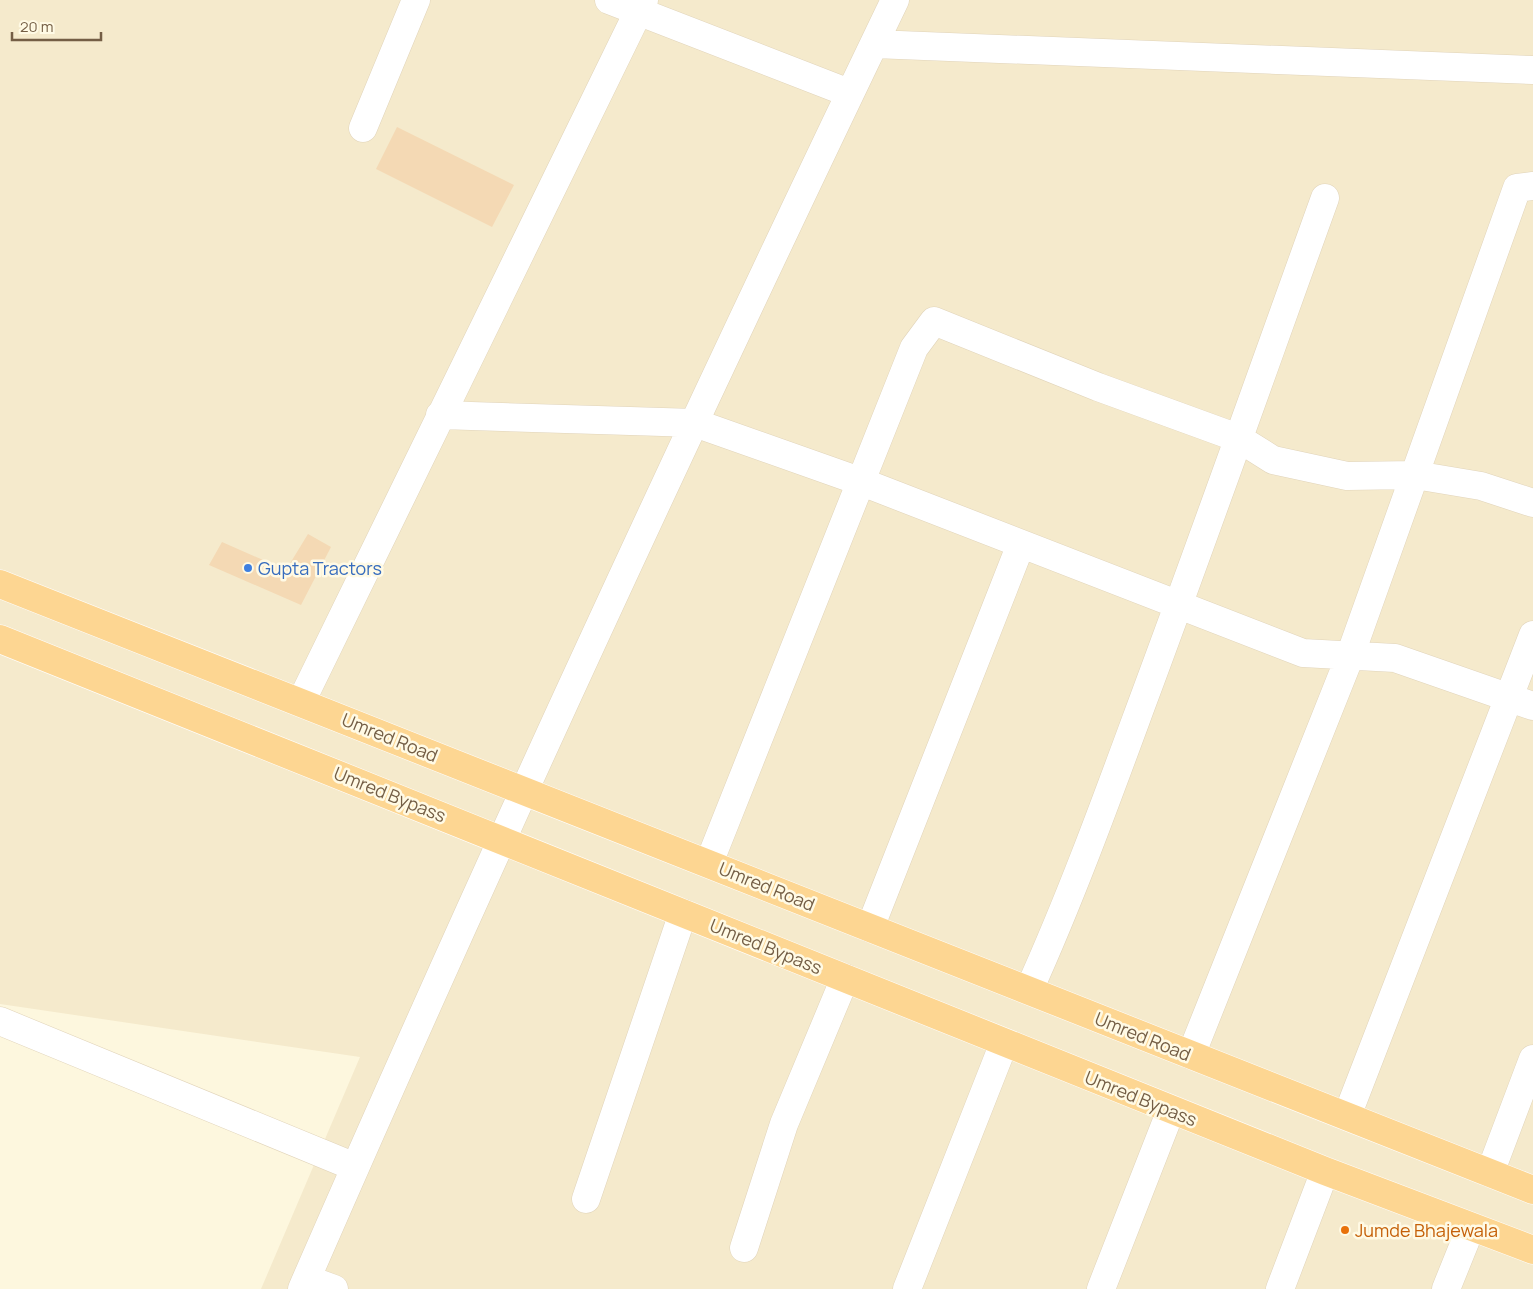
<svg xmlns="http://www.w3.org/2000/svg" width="1533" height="1289" font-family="Manrope,sans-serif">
  <rect width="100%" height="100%" fill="#fdf7de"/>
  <path fill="#f5eacc" d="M0 0H1533V1289H261L360 1057 0 1004Z"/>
  <path fill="#f4d9b4" d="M397 127 514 185 492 227 376 169Z
    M308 534 331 547 301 605 209 565 222 542 286 570Z"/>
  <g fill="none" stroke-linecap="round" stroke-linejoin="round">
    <defs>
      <path id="minor" d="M609 0 849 93
        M874 44 1533 70
        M363 128 416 0
        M440 415 695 423 862 482 1303 653 1395 658 1533 706
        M301 702 644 0
        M709 863 914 348 934 321 1098 387 1238 438 1273 460 1347 476 1415 475 1481 486 1533 503
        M870 928 1021 544
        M1029 990C1071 897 1106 801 1141 706 1204 537 1264 367 1325 198
        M0 1021 355 1167
        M1191 1055 1350 656 1517 188 1533 186
        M1347 1116 1533 635
        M1490 1173 1533 1059
        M586 1199 683 913
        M744 1248 784 1124 845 978
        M307 1279 334 1289
        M302 1289C491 855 690 426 895 0
        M907 1289 1004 1043
        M1101 1289 1171 1110
        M1280 1289 1325 1171
        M1446 1289 1471 1227"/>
      <path id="trunk" d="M0 584 1533 1190
        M0 639 1325 1171 1533 1250"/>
    </defs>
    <use href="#minor" stroke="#e1d4ba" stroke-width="29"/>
    <use href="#trunk" stroke="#fff" stroke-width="29"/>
    <use href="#minor" stroke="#fff" stroke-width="28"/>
    <use href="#trunk" stroke="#fdd692" stroke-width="28"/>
  </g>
  <circle fill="#3f7fe0" stroke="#fffae5" stroke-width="2" cx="248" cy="568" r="5"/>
  <circle fill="#e8710a" stroke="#fffae5" stroke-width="2" cx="1345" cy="1230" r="5"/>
  <g text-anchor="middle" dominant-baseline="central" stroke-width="5" stroke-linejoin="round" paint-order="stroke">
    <g font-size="18" fill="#366cbe" stroke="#fffae5" text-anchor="start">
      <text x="258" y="568">Gupta Tractors</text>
    </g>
    <g font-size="18" fill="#745e45" stroke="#fffae5">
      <text transform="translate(390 737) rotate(22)">Umred Road</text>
      <text transform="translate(390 794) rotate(22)">Umred Bypass</text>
      <text transform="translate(767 886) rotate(22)">Umred Road</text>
      <text transform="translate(766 946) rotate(22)">Umred Bypass</text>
      <text transform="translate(1143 1036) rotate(22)">Umred Road</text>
      <text transform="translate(1141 1098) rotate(22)">Umred Bypass</text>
    </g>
    <g font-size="18" fill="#c56008" stroke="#fffae5" text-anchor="start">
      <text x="1355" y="1230">Jumde Bhajewala</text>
    </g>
  </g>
  <path d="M12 32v8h89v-8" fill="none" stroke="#745e45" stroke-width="2.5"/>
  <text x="20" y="32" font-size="15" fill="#745e45" stroke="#fffae5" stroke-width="4" paint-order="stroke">20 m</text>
</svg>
